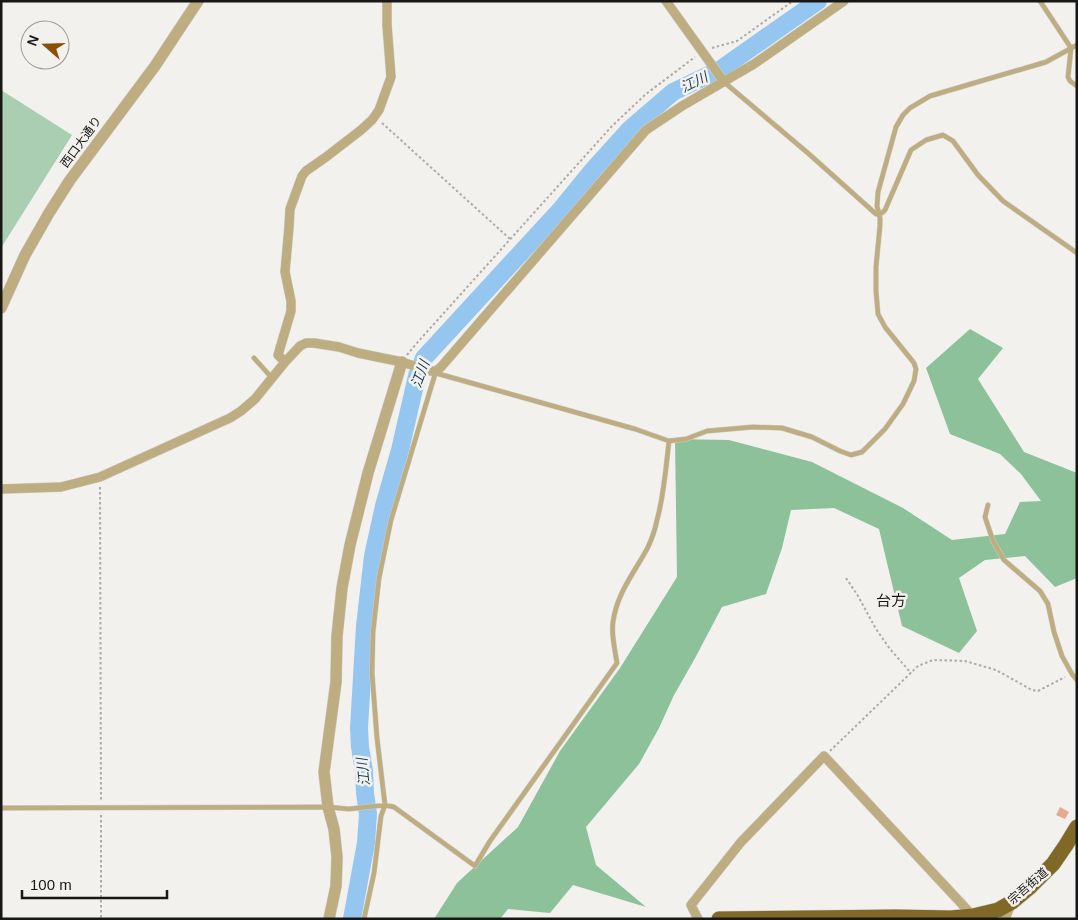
<svg xmlns="http://www.w3.org/2000/svg" width="1078" height="920" font-family="Helvetica,'Noto Sans JP',sans-serif">
  <rect width="100%" height="100%" fill="#f2f1ed"/>
  <path fill="#aaceb2" d="M1 90 72 135 1 248Z"/>
  <path fill="#8dc199" d="M970 329 1003 348 978 379 1024 452 1077 473V578L1055 587 1025 556 985 560 959 578 977 631 959 653 902 626 879 529 834 508 791 510 782 548 766 594 722 607 694 660 674 695 659 728 639 764 586 827 596 865 646 907 573 885 550 913 508 909 500 919H434L457 883 518 827 560 751 620 668 677 577 675 439 729 440 812 462 903 508 952 540 1005 534 1020 502 1041 501 1021 474 1000 454 950 434 926 368Z"/>
  <g fill="none" stroke-linecap="round" stroke-linejoin="round">
    <path stroke="#94c6f0" stroke-width="18" d="M352 919 366 843 368 814 365 793 364 771 360 747 359 728 365 626 373 556 384 506 400 450 417 376 424 358 562 208 593 170 630 129 673 92 721 69 818 1"/>
  </g>
  <path fill="#e5aa8f" d="M1060 807 1069 812 1065 819 1056 815Z"/>
  <g fill="none" stroke-linecap="round" stroke-linejoin="round">
    <defs>
      <path id="service" d="M1040 1 1071 48 1068 77 1070 81 1077 86
        M724 82 809 154 876 214 882 213 885 210 911 150 926 140 943 135 953 141 978 175 1003 201 1077 253
        M254 358 272 378
        M988 505 985 517 993 541 1004 560 1040 591 1048 604 1054 632 1062 656 1072 674 1077 680
        M1 808 328 807 349 809 385 805 394 807 475 866 490 841 617 663C615 650 611 635 613 622 617 593 634 573 647 549 651 541 655 530 657 520 664 495 666 467 669 441L686 439 707 431 753 427 782 428 812 437 840 451 851 455 862 452 885 429 903 404 914 381 916 369 914 363 885 327 878 314 876 291V267L880 225V218L877 206 878 192 896 127 903 115 910 108 930 96 1046 62 1077 45
        M364 919 374 873 381 816 385 805 377 738 372 673 373 632 379 578 391 520 436 371 439 374 635 429 669 441"/>
      <path id="minor" d="M666 1 724 82
        M285 362 278 355 291 311V301L285 272 289 227 290 209 302 176 306 171 326 157 361 130 372 120 379 110 391 77 387 25V1
        M1 489 61 487 100 477 230 418 241 411 255 399 285 362 300 346 306 343H314L339 347 358 353 402 362 430 371H436L441 367 646 130 682 106 754 64 844 1
        M698 919 691 905 741 842 824 756 973 916
        M1005 919 1012 902"/>
      <path id="tertiary" d="M1 308 25 255 49 213 70 180 155 66 198 1
        M329 919 336 886 337 857 334 829 328 807 324 772 336 682 337 636 342 588 350 545 368 473 402 362"/>
      <path id="trunk" d="M719 919 896 917 951 918 973 916 998 910 1012 902 1030 887 1053 864 1066 845 1077 827"/>
    </defs>
    <use href="#service" stroke="#cfceca" stroke-width="5.5"/>
    <use href="#minor" stroke="#cfceca" stroke-width="10"/>
    <use href="#tertiary" stroke="#cfceca" stroke-width="12"/>
    <use href="#trunk" stroke="#cfceca" stroke-width="16"/>
    <path stroke="#acaba8" stroke-width="2" stroke-dasharray="2.5 2.5" stroke-linecap="butt" d="M712 48 737 41 793 1
      M382 123 510 239
      M407 355 416 344 612 126 646 94 695 57
      M100 487 101 802
      M846 578 858 596 876 629 890 649 911 673
      M830 751 918 666 933 660 965 661 996 670 1032 690 1038 691 1065 677
      M101 815V919"/>
    <use href="#service" stroke="#bdad80" stroke-width="4.5"/>
    <use href="#minor" stroke="#bdad80" stroke-width="9"/>
    <use href="#tertiary" stroke="#bdad80" stroke-width="11"/>
    <use href="#trunk" stroke="#806926" stroke-width="15"/>
  </g>
  <g text-anchor="middle" dominant-baseline="central" stroke-width="5" stroke-linejoin="round" paint-order="stroke">
    <g font-size="12" fill="#171715" stroke="#f2f1ed">
      <text transform="translate(81 142) rotate(-54)">西口大通り</text>
      <text transform="translate(1028 886) rotate(-41)">宗吾街道</text>
    </g>
    <g font-size="14" font-style="italic" fill="#163c58" stroke="#f2f1ed">
      <text transform="translate(694 82) rotate(-26)">江川</text>
      <text transform="translate(420 374) rotate(-70)">江川</text>
      <text transform="translate(363 772) rotate(-96)">江川</text>
    </g>
    <g font-size="15" fill="#171715" stroke="#f2f1ed">
      <text x="891" y="600">台方</text>
    </g>
  </g>
  <rect width="1078" height="920" fill="none" stroke="#171715" stroke-width="5"/>
  <g transform="translate(45 45) rotate(290)"><circle r="24" fill="#f2f1ed" stroke="#9a9a97"/>
  <path d="M0-4L9 19L0 12L-9 19Z" fill="#895007"/>
  <text y="-8" font-size="14" font-weight="bold" text-anchor="middle" fill="#171715">N</text>
  </g>
  <path d="M22 890v8h145v-8" fill="none" stroke="#171715" stroke-width="2.5"/>
  <text x="30" y="890" font-size="15" fill="#171715" stroke="#f2f1ed" stroke-width="4" paint-order="stroke">100 m</text>
</svg>
